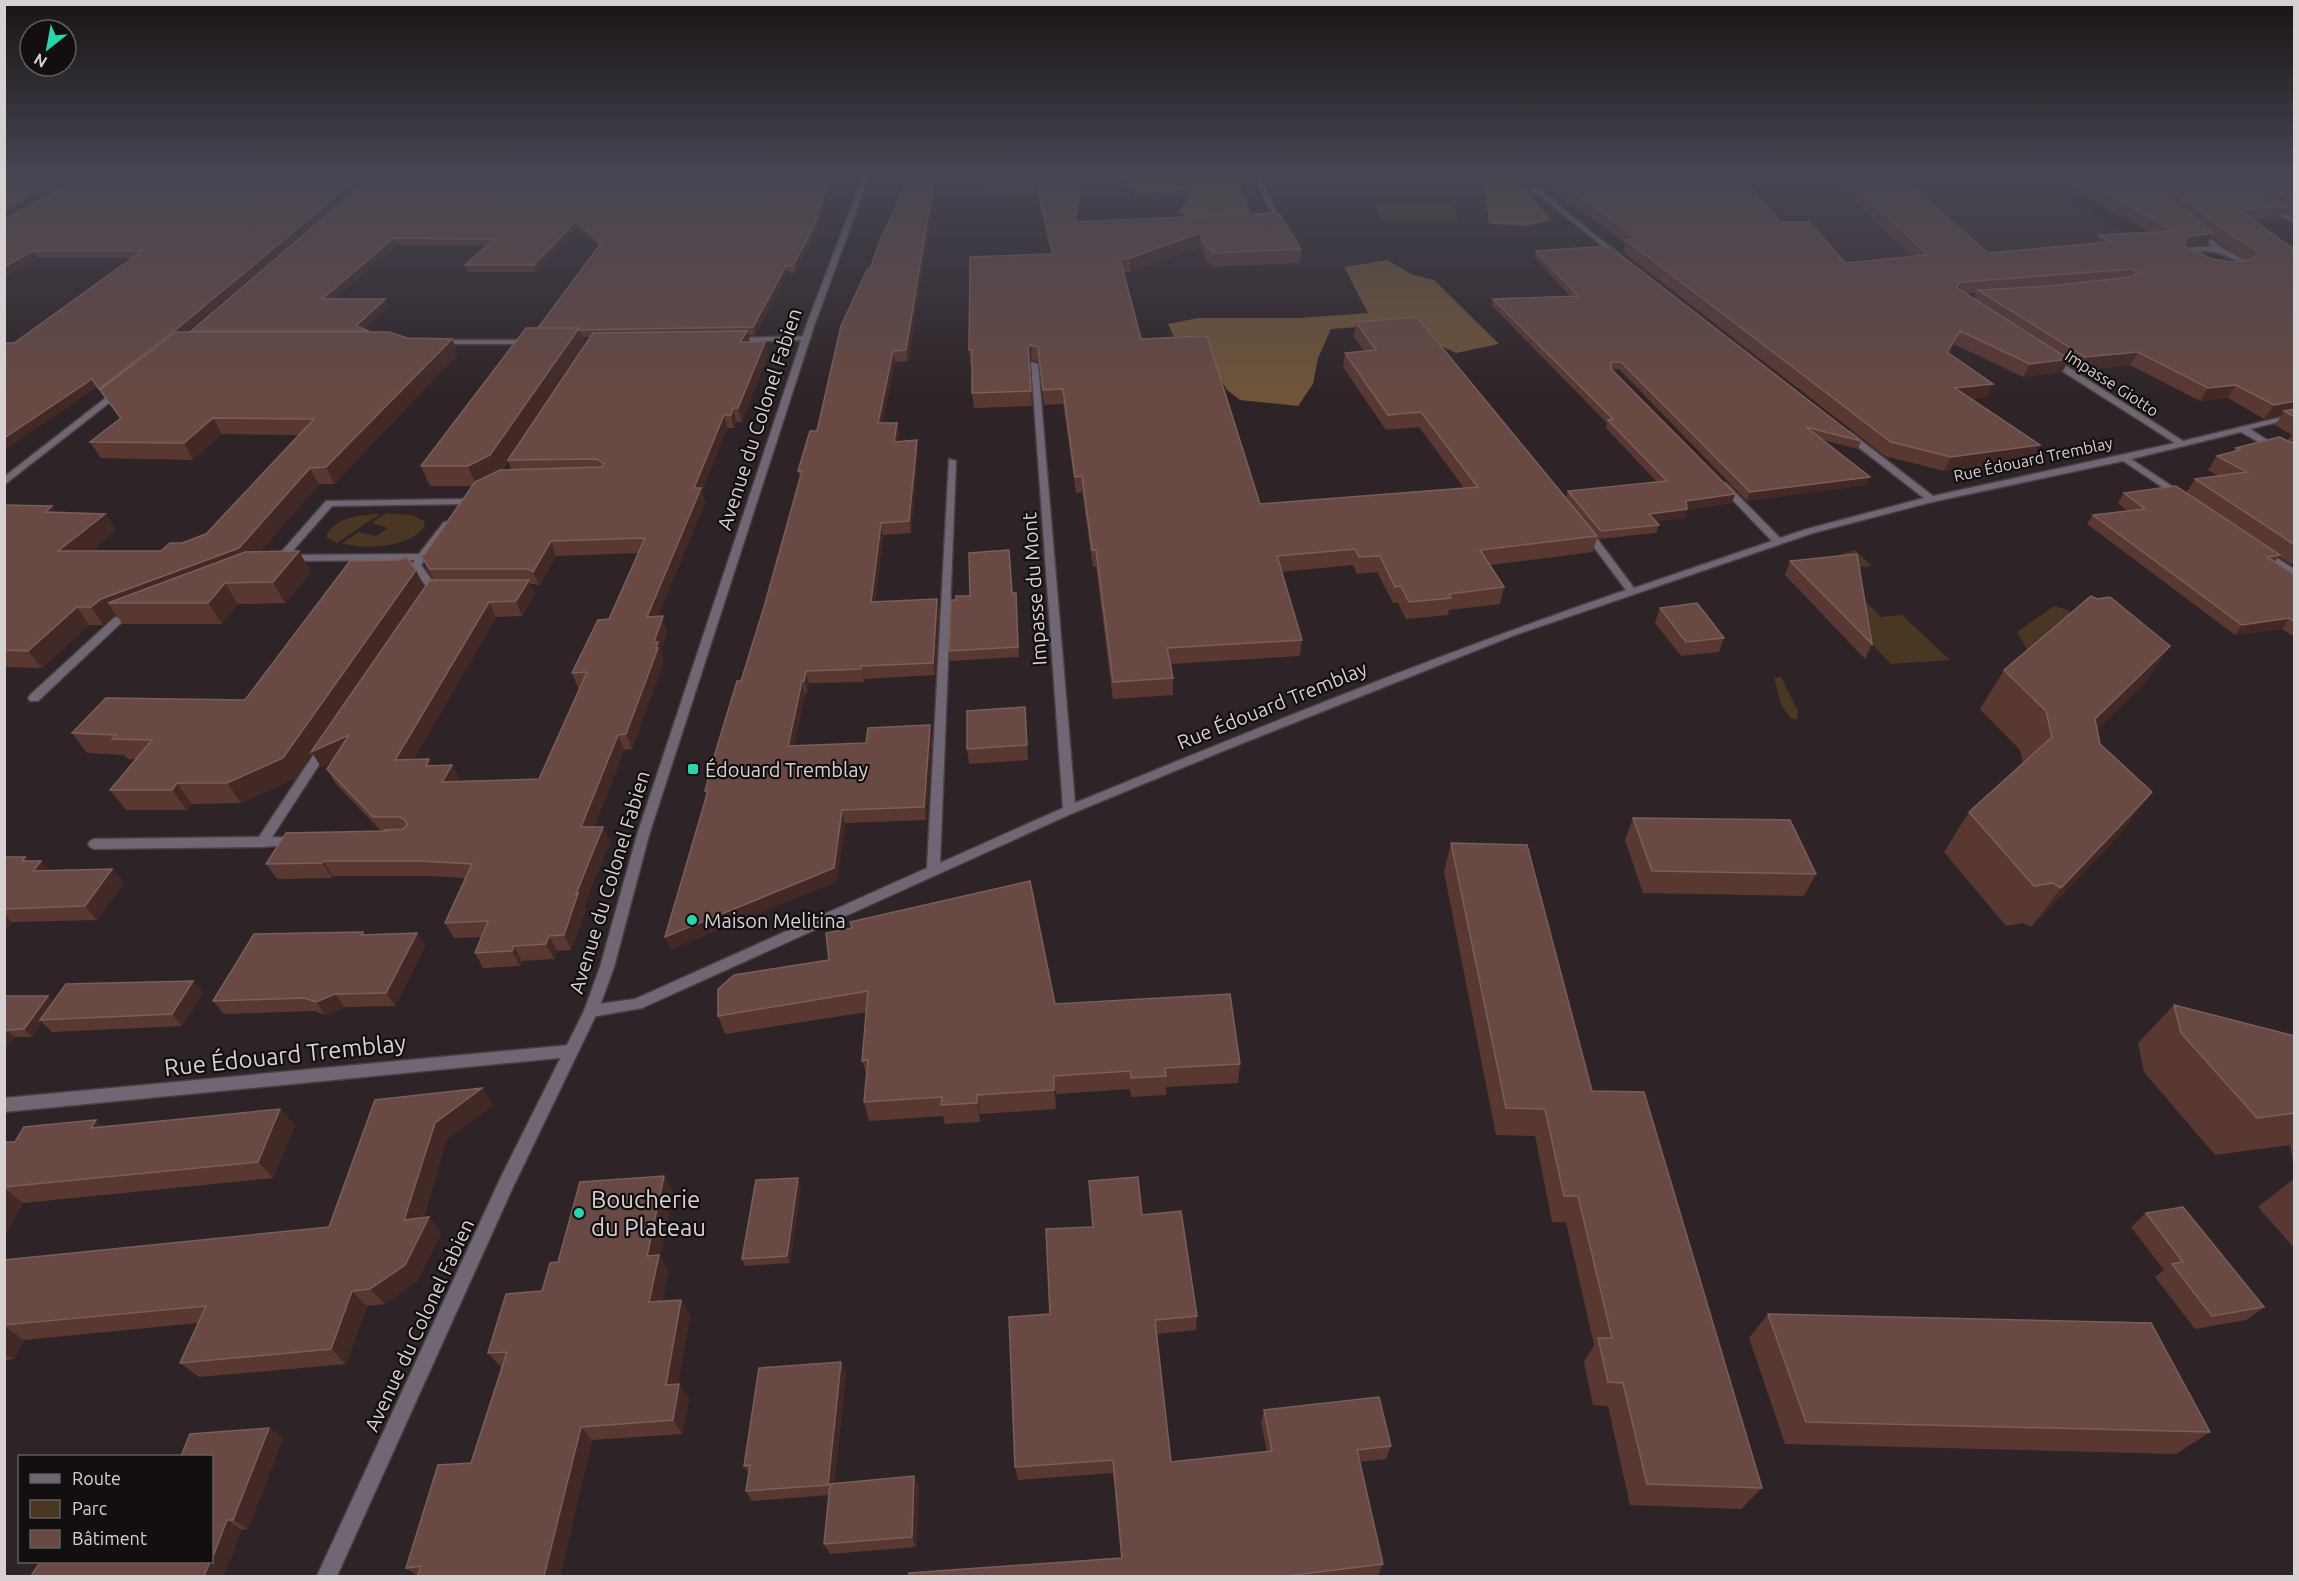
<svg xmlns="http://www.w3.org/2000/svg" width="2299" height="1581" font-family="Ubuntu,sans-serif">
  <rect width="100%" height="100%" fill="#2e2427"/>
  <path fill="#3c2c31" d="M1527 174H2025L2143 244 1727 267 1583 203H1564L1547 181H1536Z"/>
  <path fill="#493723" d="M1376 203 1453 205 1459 221H1381Z
    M386 513 412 515 424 521 425 525C412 548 364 550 342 543L359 532 376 536 388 528 372 523Z
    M380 514 337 543 326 537C332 518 363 514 380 514Z
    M1855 550 1872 566 1834 570 1881 617 1902 615 1950 660 1891 664 1797 567Z
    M2054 606 2068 610 2121 655H2030L2017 632Z
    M1781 677 1798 711 1797 720 1790 718 1781 704 1774 678Z"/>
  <path fill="#6f5438" d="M1119 174H1237L1254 223 1202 228 1178 212 1188 200 1187 190 1135 195Z
    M1484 185 1523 186 1551 220 1527 226 1489 224Z
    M1387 260 1413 275 1434 280 1499 344 1456 353 1431 341 1410 323 1331 329 1318 358 1313 384 1298 406 1240 400 1227 390 1199 343 1174 337 1168 324 1198 318H1299L1368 313 1344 267Z"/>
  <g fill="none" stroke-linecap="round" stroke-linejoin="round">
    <defs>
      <path id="minor" d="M1253 174H1259L1278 217 1273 216Z
        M1533 188H1537L1620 255V257H1616L1533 190Z
        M2268 205 2294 219V223L2266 208V206Z
        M2198 229 2222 248 2251 264 2243 269H2239V267L2243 264C2222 253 2211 248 2186 253L2184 258H2180L2181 251 2196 247H2213L2196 232V230Z
        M810 336 811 338 807 340 733 342 729 340 733 338Z
        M436 340H530L534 342 530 344H439L435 342Z
        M2048 358H2054L2183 441 2294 414V418L2250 429 2294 457V462L2241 432 2131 459 2182 493V497L2179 498 2123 461 1932 502 1813 533 1515 635 1223 751 1073 813 642 1008 591 1017 586 1015 584 1011 586 1007 591 1005 635 999 927 868 949 459 956 461 940 863 1063 808 1031 362 1038 364 1075 803C1257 728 1439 654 1626 590L1581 530 1583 528H1589L1634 588 1772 541 1720 487V483H1726L1780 538 1807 529 1924 498 1844 436V432H1850L1933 496 2175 443 2048 362Z
        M116 390 123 392 4 485V477Z
        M463 499 468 502 466 504 332 506 289 555 419 554 444 522H450L452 524 421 565 438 589 433 597H425L424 595 428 589 411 565 415 560 281 561 276 558 326 501Z
        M2263 549 2294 569V576L2260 554V550Z
        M134 611 139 614 138 616 122 622 38 701H30L28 698 30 695 114 618Z
        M324 744 330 748 272 837 300 838 302 841 300 844 262 847 94 849 90 847 88 844 90 841 94 839 259 837 320 745Z
        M570 1045 575 1047 577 1051 575 1055 570 1057 4 1112V1098Z"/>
      <path id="tertiary" d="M864 174H870L814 326 649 835 614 967 598 1011 513 1187 337 1576H317L501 1177 584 1011 600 967 637 835 806 326Z"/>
    </defs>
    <use href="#minor" stroke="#494043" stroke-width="3"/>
    <use href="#tertiary" stroke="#494043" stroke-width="3"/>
    <use href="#minor" fill="#716673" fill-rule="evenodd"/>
    <use href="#tertiary" fill="#716673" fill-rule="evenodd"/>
  </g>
  <path fill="#5a3832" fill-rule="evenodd" d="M4 174H373L186 332H191L375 174 816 233 795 273H788L755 335H748L750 342 768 355 742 422H736L734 428H727L702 491 705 502 658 616 667 631 661 650 663 656 662 660 663 663 632 749 624 750 594 827H603L610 842 584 906 586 909 571 950 557 951 554 959 522 961 520 966 483 968 475 953 482 937 454 938 445 923 465 878 430 876H333L332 878 277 879 266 864 381 831 336 784 327 769 331 762 321 767 313 754 296 778 241 803 192 804 187 810H126L110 790 136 759H128L124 755 87 753 72 733 245 700 425 588 434 580 428 571 421 556 424 555 472 486H430L421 466 538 328 599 246 578 228 536 272H468L465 265 486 246 397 245 334 299H385L388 306 364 329 369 332 407 338 458 354 334 484H319L260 552 311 572 285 603 238 604 222 624H123L116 615 113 616 103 625H89L42 668 4 667V505L52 506 56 512 105 514 116 530 91 551H161L182 543 206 534 299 435 222 434 193 460 101 458 90 442 120 419 105 396 104 397 97 387 4 450V343H14L133 258H37L4 277V220L66 187 4 219ZM582 337H591L585 346ZM508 461 512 470H502ZM639 553 609 619 572 673 578 688H580L539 779 459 781 460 780 452 765 433 766 413 760 496 617 522 616 534 594 530 584H534L539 586 556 556Z
    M910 174H938L908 361 895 362 882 423H897L899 434 898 441 918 452 911 533 883 535 875 602 937 599 939 611 935 675 864 679V682L809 683 807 693 805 694 794 746 866 743 932 738 926 820 845 823 837 881 671 949 665 937 706 796 705 791 741 681 764 607 800 479 798 471 817 431 870 269Z
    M1086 174 1077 222 1276 213 1301 249 1300 263 1212 267 1211 263H1207L1200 247 1130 272H1124L1141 339 1260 504 1464 488 1419 427 1386 430 1343 367 1345 353 1364 351 1354 337 1356 322 1566 498 1568 491 1657 482 1606 428 1607 423 1492 306 1493 299 1570 296 1535 258 1536 251 1861 441 1858 449 1823 440 1870 477 1866 485 1747 501 1619 369H1612L1735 494 1732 503 1687 509 1685 518 1656 521 1659 525 1656 533 1598 539 1597 538 1593 552 1490 565 1504 587 1500 604 1449 610 1448 615 1406 619 1398 603H1393L1377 572 1357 574 1353 565 1281 572 1302 640 1300 656 1171 664 1173 678V695L1113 699 1096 567H1093L1082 492 1076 493 1063 404 1044 405 1039 362 1032 360 1029 362 1032 406 974 408 972 393V365H970L969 350 1051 254 1039 203 1038 195 983 194 982 182Z
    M1533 174H1739L1780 222 1845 263 1912 257 1827 174H1897L1988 253 2095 243 2099 235 2149 232 2047 174H2295V217L2284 211 2279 218 2253 220 2295 250V563L2290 564 2279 556 2275 562 2295 575V637L2282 629 2235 635 2087 524 2093 515 2128 511 2118 503 2124 493H2186L2195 479 2219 476 2208 470 2217 456 2234 451 2236 448 2287 441 2292 435 2275 425 2282 415 2264 419 2228 398 2200 401 2130 365 2078 371 2067 364 2062 372 2023 377 1954 344 1949 353 1993 384 1987 397 1971 399 2040 445 2032 459 1944 471 1885 456 1623 252 1625 243ZM2211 237 2223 246 2246 260 2232 262 2212 259 2188 248 2207 245ZM1976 293 1974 299 1966 294Z
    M1790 561 1872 644 1865 659 1785 575Z
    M1012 593H1016L1019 657 950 661 949 651Z
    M1660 608 1724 638 1719 652 1681 656 1655 623Z
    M2170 646 2143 685 2097 729 2122 832 2031 927 2023 923 2006 926 1944 852 1969 812 2023 763 2020 750 1980 709 2004 670Z
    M1026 722 1028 760 969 764 967 749Z
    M1633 818 1816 874 1804 896 1643 893 1625 840Z
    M1451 843 1592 1091 1762 1488 1741 1509 1630 1505 1608 1406 1593 1405 1584 1362 1594 1345 1566 1222H1552L1535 1136 1496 1135 1444 872Z
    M4 857 29 861 50 870 112 869 124 883 97 920 12 922 4 932Z
    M852 928 1055 1004 1240 1064 1238 1083 1166 1087V1095L1131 1097 1130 1089 1056 1094V1109L980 1114V1122L945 1124 943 1116 869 1121 864 1102 867 1076 862 1061 867 1012 725 1034 718 1016 829 960Z
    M363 932 365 935 425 946 395 1006 345 1007 326 1015 314 1011 224 1014 213 1001Z
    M203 993 182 1026 52 1032 42 1022 32 1037H15L4 1050V996L54 1001Z
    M2174 1005 2295 1036V1176L2290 1145 2215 1155 2144 1072 2138 1043Z
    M482 1088 493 1105 447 1139 423 1218 429 1217 441 1233 418 1280 385 1304 367 1306 346 1364 199 1377 180 1363 198 1323 24 1340 14 1359 4 1360V1260L329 1227Z
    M280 1109 295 1125 273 1178 23 1203 4 1237V1142H15L104 1127Z
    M664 1176 673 1193 660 1257 668 1271 662 1301 690 1315 678 1384H679L689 1398 682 1434 592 1440 560 1576H418L406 1568 471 1463 502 1368 488 1353 542 1291 558 1262Z
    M2295 1178V1249L2258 1207Z
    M801 1185 790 1263 745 1266 742 1259Z
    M2146 1213 2264 1307 2246 1320 2195 1329 2155 1277 2164 1270 2131 1227Z
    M1142 1215 1197 1316 1196 1330 1157 1334 1171 1462 1267 1451 1261 1423 1264 1410 1391 1446 1386 1459 1360 1462 1383 1564 1378 1576H908L1121 1558 1113 1473 1018 1480 1015 1467 1050 1314 1093 1227Z
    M1768 1314 2210 1432 2176 1454 1785 1444 1749 1338Z
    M841 1362 846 1373 834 1483 914 1476 919 1487 916 1547 830 1554 824 1544 829 1495 752 1501 746 1491 749 1473 744 1466Z
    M269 1428 283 1438 248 1529 242 1530 212 1562V1456Z"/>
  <path fill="#432926" d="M74 174H90L4 219V210Z
    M363 174H373L178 339 100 390 105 396 104 397 99 389Z
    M831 174H834L816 233 795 273 793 266Z
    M935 174H938L908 361 906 350Z
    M1083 174H1086L1074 236V222Z
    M576 221 578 228 536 272 534 265Z
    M1200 233V247L1130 272V258Z
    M2213 233 2207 245 2180 249 2187 237Z
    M394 238 397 245 325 306 322 299Z
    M33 251 37 258 4 277V267Z
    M786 266 788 273 755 335 753 327Z
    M1962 282 1957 295 1958 285Z
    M385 299 388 306 362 331 356 326Z
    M579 328 585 346 498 475 476 486 468 466Z
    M747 331 750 343 740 342Z
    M1960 331 1954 344 1941 365 1947 352Z
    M452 339 458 354 334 484 326 467Z
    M765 342 768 355 742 422 738 408Z
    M1031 345 1032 360 1029 362 1028 347Z
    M893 351 895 362 880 435 878 423Z
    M2138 352 2130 365 2078 371 2085 357Z
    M2069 359 2062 372 2023 377 2030 364Z
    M92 379 97 387 4 450V438Z
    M1993 384 1987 397 1948 402 1955 388Z
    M2236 385 2228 398 2200 401 2208 388Z
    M2295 401V412L2284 411 2282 415 2264 419 2274 405Z
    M733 408 736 422 734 428 731 415Z
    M724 415 727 428 702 491 705 502 652 631 647 617 694 488Z
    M213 418 222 434 193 460 184 443Z
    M897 423 899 434 896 453 894 442Z
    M917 440 918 452 911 533 909 521Z
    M2040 445 2032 459 1944 471 1951 457Z
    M310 468 319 484 249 565 108 603 116 615 113 616 103 625 91 607 101 599 239 548Z
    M1870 477 1866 485 1747 501 1750 492Z
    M1735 494 1732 503 1684 509 1686 501Z
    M52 506 64 523 45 512Z
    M1687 509 1685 518 1646 522 1649 514Z
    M105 514 116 530 70 568 58 551Z
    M881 523 883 535 873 614 871 602Z
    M551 541 556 556 539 586 533 572Z
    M299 551 311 572 285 603 273 582Z
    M416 570 425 589 349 735 357 750 321 767 313 754 296 778 241 803 227 783Z
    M529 580 534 594 522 616 516 601Z
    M225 583 238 604 222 624 208 603Z
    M937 599 939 611 935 675 933 663Z
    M489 602 496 617 404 775 395 760Z
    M77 607 89 625 42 668 28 651Z
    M663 616 667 631 661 650 663 656 662 660 663 663 632 749 626 734 654 642Z
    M2289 618 2282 629 2235 635 2242 625Z
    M2170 646 2143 685 2068 758 2095 719Z
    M861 666 864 679V682L861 669Z
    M806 671 809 683 807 693 804 681Z
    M802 681 805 694 792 759 788 746Z
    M930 725 932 738 926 820 924 807Z
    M618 735 624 750 588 842 581 827Z
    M429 759 438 775 426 766Z
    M452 765 460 780 450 797 442 782Z
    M177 783 192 804 187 810 172 790Z
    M2152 792 2122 832 2031 927 2061 888Z
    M842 810 845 823 837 881 671 949 665 937Z
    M603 827 610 842 584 906 586 909 571 950 564 935 576 894Z
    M25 857 35 868 41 861 54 875 46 884 22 861Z
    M323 861 333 876 332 878 322 863Z
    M112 869 124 883 97 920 85 906Z
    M4 914 12 922 4 932Z
    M417 933 425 946 395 1006 386 993Z
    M549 936 557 951 554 959 546 944Z
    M514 946 522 961 520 966 512 951Z
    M193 981 203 993 182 1026 172 1014Z
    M335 994 345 1007 326 1015 316 1002Z
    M48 996 56 1003 40 1020 42 1022 32 1037 24 1029Z
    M7 1030 15 1037 4 1050V1033Z
    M1054 1076 1056 1094V1109L1054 1090Z
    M482 1088 493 1105 447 1139 417 1235 404 1220 435 1123Z
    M977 1095 980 1114V1122L977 1103Z
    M280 1109 295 1125 273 1178 258 1162Z
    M96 1120 113 1136 91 1128Z
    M664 1176 673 1193 660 1257 668 1271 658 1317 649 1302 647 1256Z
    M798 1178 801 1185 790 1263 787 1256Z
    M4 1188 23 1203 4 1237Z
    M429 1217 441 1233 418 1280 385 1304 370 1289Z
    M352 1291 367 1306 346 1364 331 1349Z
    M681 1300 690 1315 676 1399 666 1385Z
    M4 1326 24 1340 14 1359 4 1354Z
    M841 1362 846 1373 833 1495 828 1485Z
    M679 1384 689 1398 682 1434 673 1420Z
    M581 1427 592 1440 560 1576H544Z
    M269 1428 283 1438 248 1529 233 1520Z
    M914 1476 919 1487 916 1547 912 1537Z
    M227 1520 242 1530 224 1576H204L210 1562H212V1559Z"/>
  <path fill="#684943" stroke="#7a5e5a" stroke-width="1.5" d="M4 174H74L4 210Z
    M89 174H363L173 332 99 389 92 379 4 438V343H14L142 251H33L4 267V220Z
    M375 174H831L814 226 793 266H786L753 327 579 330V328H538L601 243 576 221 534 265H465L494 239 394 238 322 299H385L356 326 369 331H191Z
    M910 174H935L906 350 893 351 878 423H897L894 442 917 440 909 521 881 523 871 602 937 599 933 663 861 666V669L806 671 804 681H802L788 746 866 743 868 728 930 725 924 807 842 810 834 868 665 937 708 791H705L714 757 737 681H741L764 607 802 471H798L810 431H817L841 326 867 270 870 269 880 241Z
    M985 174H1083L1074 222 1276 213 1281 216 1301 249 1213 253 1211 249H1207L1200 233 1130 258 1120 259 1141 339 1207 336 1260 504 1478 487 1421 412 1388 415 1345 353 1376 350 1356 322 1417 317 1597 536 1480 550 1504 587 1449 594 1451 598 1409 602 1401 586 1395 587 1380 556 1359 557 1355 549 1277 556 1302 640 1167 648 1173 678 1113 682 1096 550H1092L1082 476 1075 477 1063 389 1043 390 1038 347 1031 345 1028 347 1031 391 972 393V350H969L970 257 1053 254 1038 190 1040 182H982Z
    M1550 174H1739L1780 222H1809L1845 263 1928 255 1843 174H1897L1988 253 2112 242 2099 235 2174 231 2072 174H2128L2163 193 2213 233 2187 237 2184 246 2212 259 2232 262 2250 260 2260 253 2230 234 2169 188 2144 174H2223L2286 206 2239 210 2295 250V401L2274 405 2236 385 2208 388 2138 352 2085 357 1978 290 2050 286 2131 277 2137 273 2132 269 1962 282 1958 285 1957 288 2069 359 2030 364 1960 331 1947 352 1993 384 1955 388 2040 445 1951 457 1891 442 1626 240 1638 239Z
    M2240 174H2295V202Z
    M1609 246 1861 441 1806 427 1870 477 1750 492 1621 362H1611V369L1735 494 1686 501 1687 509 1649 514 1659 525 1601 531 1568 491 1667 481 1608 420 1613 419 1493 299 1578 296 1536 251Z
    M526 328H579L490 455 468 466H421Z
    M747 331 740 342H765L738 408H733L731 415H724L694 488H701L647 617 663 616 654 642H658L656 648H658L626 734 618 735 581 827H603L576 894 578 893 564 935 549 936 546 944 514 946 512 951 475 953 488 921 445 923 472 864 421 861H323L322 863 266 864 286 833 386 831 385 830 403 829 407 825 405 820 400 817H373L327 769 349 735 311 752 430 580H529L516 601 489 602 395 760 429 759 426 766 452 765 442 782 539 779 587 672 572 673 598 620 609 619 645 538 551 541 533 572 528 569H430L421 556 424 555 475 482 500 470 602 467 604 464 597 459 508 460 593 333Z
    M176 332H389L407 338 452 339 326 467 310 468 239 548 101 599 91 607H77L28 651 4 650V505L52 506 45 512 105 514 58 551H161L170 543H182L206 534 314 419 213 418 184 443 90 442 121 418 100 390Z
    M2295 409V417L2284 411Z
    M2279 437 2295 444V545L2195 479 2247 472 2217 456 2240 450 2236 448Z
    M2176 486 2280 555 2267 557 2295 575V622L2289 618 2242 625 2093 515 2145 509 2124 493Z
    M1009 550 1012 593H1016L1018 647 949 651 951 600H956V596H970L969 553Z
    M299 551 273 582 225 583 208 603H108L245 552Z
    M1857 554 1872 644 1790 561Z
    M407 557 416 570 283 758 227 783H177L172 790H110L152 740 112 739 116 735 72 733 106 698 245 700 350 561 399 560Z
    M2091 596 2097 599 2110 597 2170 646 2095 719 2100 744 2152 792 2061 888 2053 883 2034 886 1969 812 2052 737 2046 711 2004 670Z
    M1697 603 1724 638 1686 642 1660 608Z
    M1025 707 1027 745 967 749V711Z
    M1633 818 1790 820 1816 874 1652 871Z
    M1451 843 1527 845 1592 1091 1644 1092 1762 1488 1647 1484 1623 1383 1608 1382 1598 1338H1612L1578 1196H1564L1545 1109 1506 1108Z
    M4 857H25L22 861H41L33 871 112 869 85 906 4 909Z
    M1030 881 1055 1004 1230 994 1240 1064 1165 1068 1166 1076 1131 1078 1130 1071 1054 1076V1090L977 1095V1103L941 1105 942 1097 864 1102 868 1060 862 1061 868 991 718 1016V989L734 975 829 960 826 933 852 928 850 922Z
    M363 932 361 935 417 933 386 993 335 994 316 1002 304 998 213 1001 254 934Z
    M193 981 172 1014 40 1020 66 984Z
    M4 996H48L24 1029 7 1030 4 1033Z
    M2174 1005 2295 1036V1113L2257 1118 2181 1033Z
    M482 1088 435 1123 404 1220 429 1217 405 1265 370 1289 352 1291 331 1349 180 1363 206 1306 4 1325V1260L329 1227 375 1100Z
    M280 1109 258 1162 4 1187V1142H15L24 1127 96 1120 91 1128Z
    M664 1176 647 1256 659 1255 649 1302 681 1300 666 1385 679 1384 673 1420 581 1427 544 1576H418L421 1566 406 1568 438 1465 471 1463 507 1352 488 1353 506 1294 542 1291 550 1263 558 1262 580 1182Z
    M1138 1177 1142 1215 1181 1211 1197 1316 1155 1320 1171 1462 1272 1451 1264 1410 1379 1397 1391 1446 1357 1450 1383 1564 1286 1576H908L909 1573 1122 1558 1113 1460 1015 1467 1009 1317 1050 1314 1046 1229 1093 1227 1089 1181Z
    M798 1178 787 1256 742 1259 756 1180Z
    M2183 1207 2264 1307 2212 1316 2172 1264 2183 1262 2146 1213Z
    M1768 1314 2151 1323 2210 1432 1806 1422Z
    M841 1362 828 1485 746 1491 750 1465 744 1466 759 1368Z
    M269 1428 233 1520H227L212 1559V1456H181L190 1434Z
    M914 1476 912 1537 824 1544 830 1484Z
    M40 1562H210L204 1576H31Z"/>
  <linearGradient id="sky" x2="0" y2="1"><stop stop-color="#191415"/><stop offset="0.44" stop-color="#464552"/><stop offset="1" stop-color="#464552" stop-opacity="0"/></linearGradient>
  <rect width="2299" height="395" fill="url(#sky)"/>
  <g fill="#2bd5ac" stroke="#130f10" stroke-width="2">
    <rect x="687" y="763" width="12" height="12" rx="3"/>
    <circle cx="692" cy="920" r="6"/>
    <circle cx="579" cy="1213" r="6"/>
  </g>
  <g text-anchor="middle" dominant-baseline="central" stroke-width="4.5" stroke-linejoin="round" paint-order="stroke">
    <g font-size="16" fill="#d8d1d3" stroke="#130f10">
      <text transform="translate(2112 383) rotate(33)">Impasse Giotto</text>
      <text transform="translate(2033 459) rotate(-12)">Rue Édouard Tremblay</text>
    </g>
    <g font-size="20" fill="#d8d1d3" stroke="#130f10">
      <text transform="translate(759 419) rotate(-72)">Avenue du Colonel Fabien</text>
      <text transform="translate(1034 589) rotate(-94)">Impasse du Mont</text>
      <text transform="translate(1272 705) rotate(-22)">Rue Édouard Tremblay</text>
      <text transform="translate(609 882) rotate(-73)">Avenue du Colonel Fabien</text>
      <text transform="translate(419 1325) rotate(-65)">Avenue du Colonel Fabien</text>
    </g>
    <g font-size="20" fill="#d8d1d3" stroke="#130f10" text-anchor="start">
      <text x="705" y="769">Édouard Tremblay</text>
      <text x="704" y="920">Maison Melitina</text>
    </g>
    <g font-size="24" fill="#d8d1d3" stroke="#130f10">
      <text transform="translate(285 1055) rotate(-6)">Rue Édouard Tremblay</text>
    </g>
    <g font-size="24" fill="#d8d1d3" stroke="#130f10" text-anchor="start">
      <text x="591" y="1199">Boucherie<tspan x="591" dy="28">du Plateau</tspan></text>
    </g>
  </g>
  <rect width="2299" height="1581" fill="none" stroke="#d8d1d3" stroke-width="12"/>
  <rect x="18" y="1455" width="195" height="108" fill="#130f10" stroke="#625d5e" stroke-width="1.5"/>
  <rect x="30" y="1474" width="30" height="9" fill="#716673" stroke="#625d5e" stroke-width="1.5"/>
  <text x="72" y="1485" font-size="18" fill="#d8d1d3">Route</text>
  <rect x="30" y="1500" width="30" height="18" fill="#493723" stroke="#625d5e" stroke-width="1.5"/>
  <text x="72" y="1515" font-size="18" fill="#d8d1d3">Parc</text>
  <rect x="30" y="1530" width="30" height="18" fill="#684943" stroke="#625d5e" stroke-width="1.5"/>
  <text x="72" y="1545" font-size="18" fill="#d8d1d3">Bâtiment</text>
  <g transform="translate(48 48) rotate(211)"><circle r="28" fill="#130f10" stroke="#625d5e" stroke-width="1.5"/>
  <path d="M0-4.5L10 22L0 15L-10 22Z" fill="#2bd5ac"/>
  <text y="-9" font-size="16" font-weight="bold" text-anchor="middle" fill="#d8d1d3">N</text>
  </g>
</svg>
